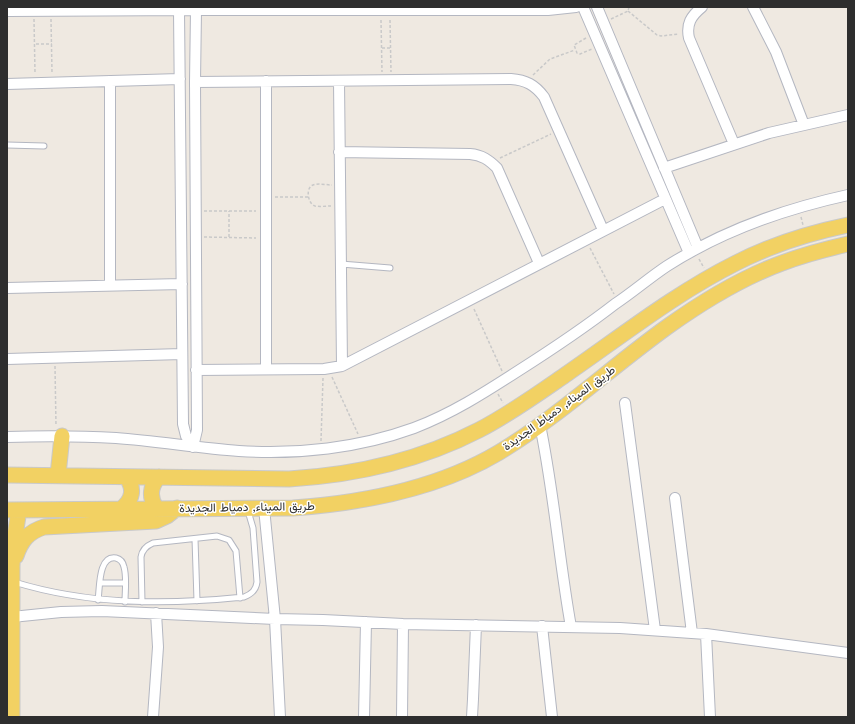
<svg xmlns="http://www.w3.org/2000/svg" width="855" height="724" font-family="'Work Sans',Vazirmatn,sans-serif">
  <rect width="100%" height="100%" fill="#efe9e1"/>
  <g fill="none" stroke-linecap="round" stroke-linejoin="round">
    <defs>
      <path id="service" d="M7 145 44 146
        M341 264 390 268
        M195 539 197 601
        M14 582C89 605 166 605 244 597 252 594 256 590 257 582L253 528 248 511
        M100 583H125
        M98 600C100 588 98 555 116 558 120 559 123 562 124 567 127 577 125 591 125 602
        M142 602 141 557C142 550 146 546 153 543L217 536 229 540 236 551 240 598"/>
      <path id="minor" d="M583 7 689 253
        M597 7 698 248
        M702 7C691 16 686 24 689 38L734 144
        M753 7 776 52 804 125
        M179 10 183 424 186 436 193 447 197 430 195 82 196 10
        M7 11 196 10H548L576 7
        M110 81V286
        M266 81V369
        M339 81 342 366
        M195 82 511 79C526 80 535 85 544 97L603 230
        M7 84 180 79
        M339 152 470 154C482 155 489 160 497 168L539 263
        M664 168 769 133 848 115
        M7 288 182 284
        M7 359 182 354
        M196 370 324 369 342 366 665 199
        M625 403 655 630
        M540 425C554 492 559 560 571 627
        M7 437C43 436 80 436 116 438 157 441 198 448 239 451 297 455 359 448 414 428 451 414 484 393 518 371 551 350 584 328 615 304 633 292 649 278 667 266 722 231 784 209 848 195
        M675 498 692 633
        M264 508 275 619 280 717
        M12 617 61 612 102 611 275 619 323 620 403 624 620 628 706 634 848 653
        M542 626 552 717
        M706 634 710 717
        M153 717 158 647 156 613
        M364 717 366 622
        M402 717 403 624
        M472 717 473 699 476 625"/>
      <path id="primary" d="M7 475 289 479C356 475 419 461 479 430 510 414 539 393 568 373 623 335 676 293 736 263 771 245 809 233 848 225
        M58 475 62 436
        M156 508C149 497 150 486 159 477
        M121 509C133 500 135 488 126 477
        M7 510 293 508C363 503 437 489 498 453 558 417 610 368 667 327 702 302 741 278 782 263 803 255 826 249 848 244
        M16 556C21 541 28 532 44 527L156 521 167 516 177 508
        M12 717V566L13 548 19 510"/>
    </defs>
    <use href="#service" stroke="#b4b7c1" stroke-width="7"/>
    <use href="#minor" stroke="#b4b7c1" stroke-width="12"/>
    <use href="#primary" stroke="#c9c9c9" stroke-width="17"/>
    <path stroke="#c9c9c9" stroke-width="1.5" stroke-dasharray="3 2" stroke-linecap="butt" d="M628 11 657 35 661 36 679 34
      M34 19 35 73
      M51 19 52 73
      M611 19 628 11 629 7
      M381 20 382 72
      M390 20 391 72
      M586 38 574 45 577 53 580 54 592 49
      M36 44H52
      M382 48H391
      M533 75 550 59 575 50
      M500 158 551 134
      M275 197H309
      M331 206C326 206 320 207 315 206 308 204 305 188 313 185 318 183 327 185 332 185
      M204 211H256
      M801 217 803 225
      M204 237 256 238
      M229 237V211
      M590 248 614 294
      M699 259 704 268
      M474 309 502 371
      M55 366 56 426
      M332 377 358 434
      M498 394 503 403
      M321 441 323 378"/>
    <use href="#service" stroke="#fff" stroke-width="5"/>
    <use href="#minor" stroke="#fff" stroke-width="10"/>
    <use href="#primary" stroke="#f2d163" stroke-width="15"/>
  </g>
  <g text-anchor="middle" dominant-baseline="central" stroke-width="3" stroke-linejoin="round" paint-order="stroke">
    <g font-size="12" fill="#2e2e2e" stroke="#fff">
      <text transform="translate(559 408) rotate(-36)">طريق الميناء, دمياط الجديدة</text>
      <text transform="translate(247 507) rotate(-1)">طريق الميناء, دمياط الجديدة</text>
    </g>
  </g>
  <rect width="855" height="724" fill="none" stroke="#2e2e2e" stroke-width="16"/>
</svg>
